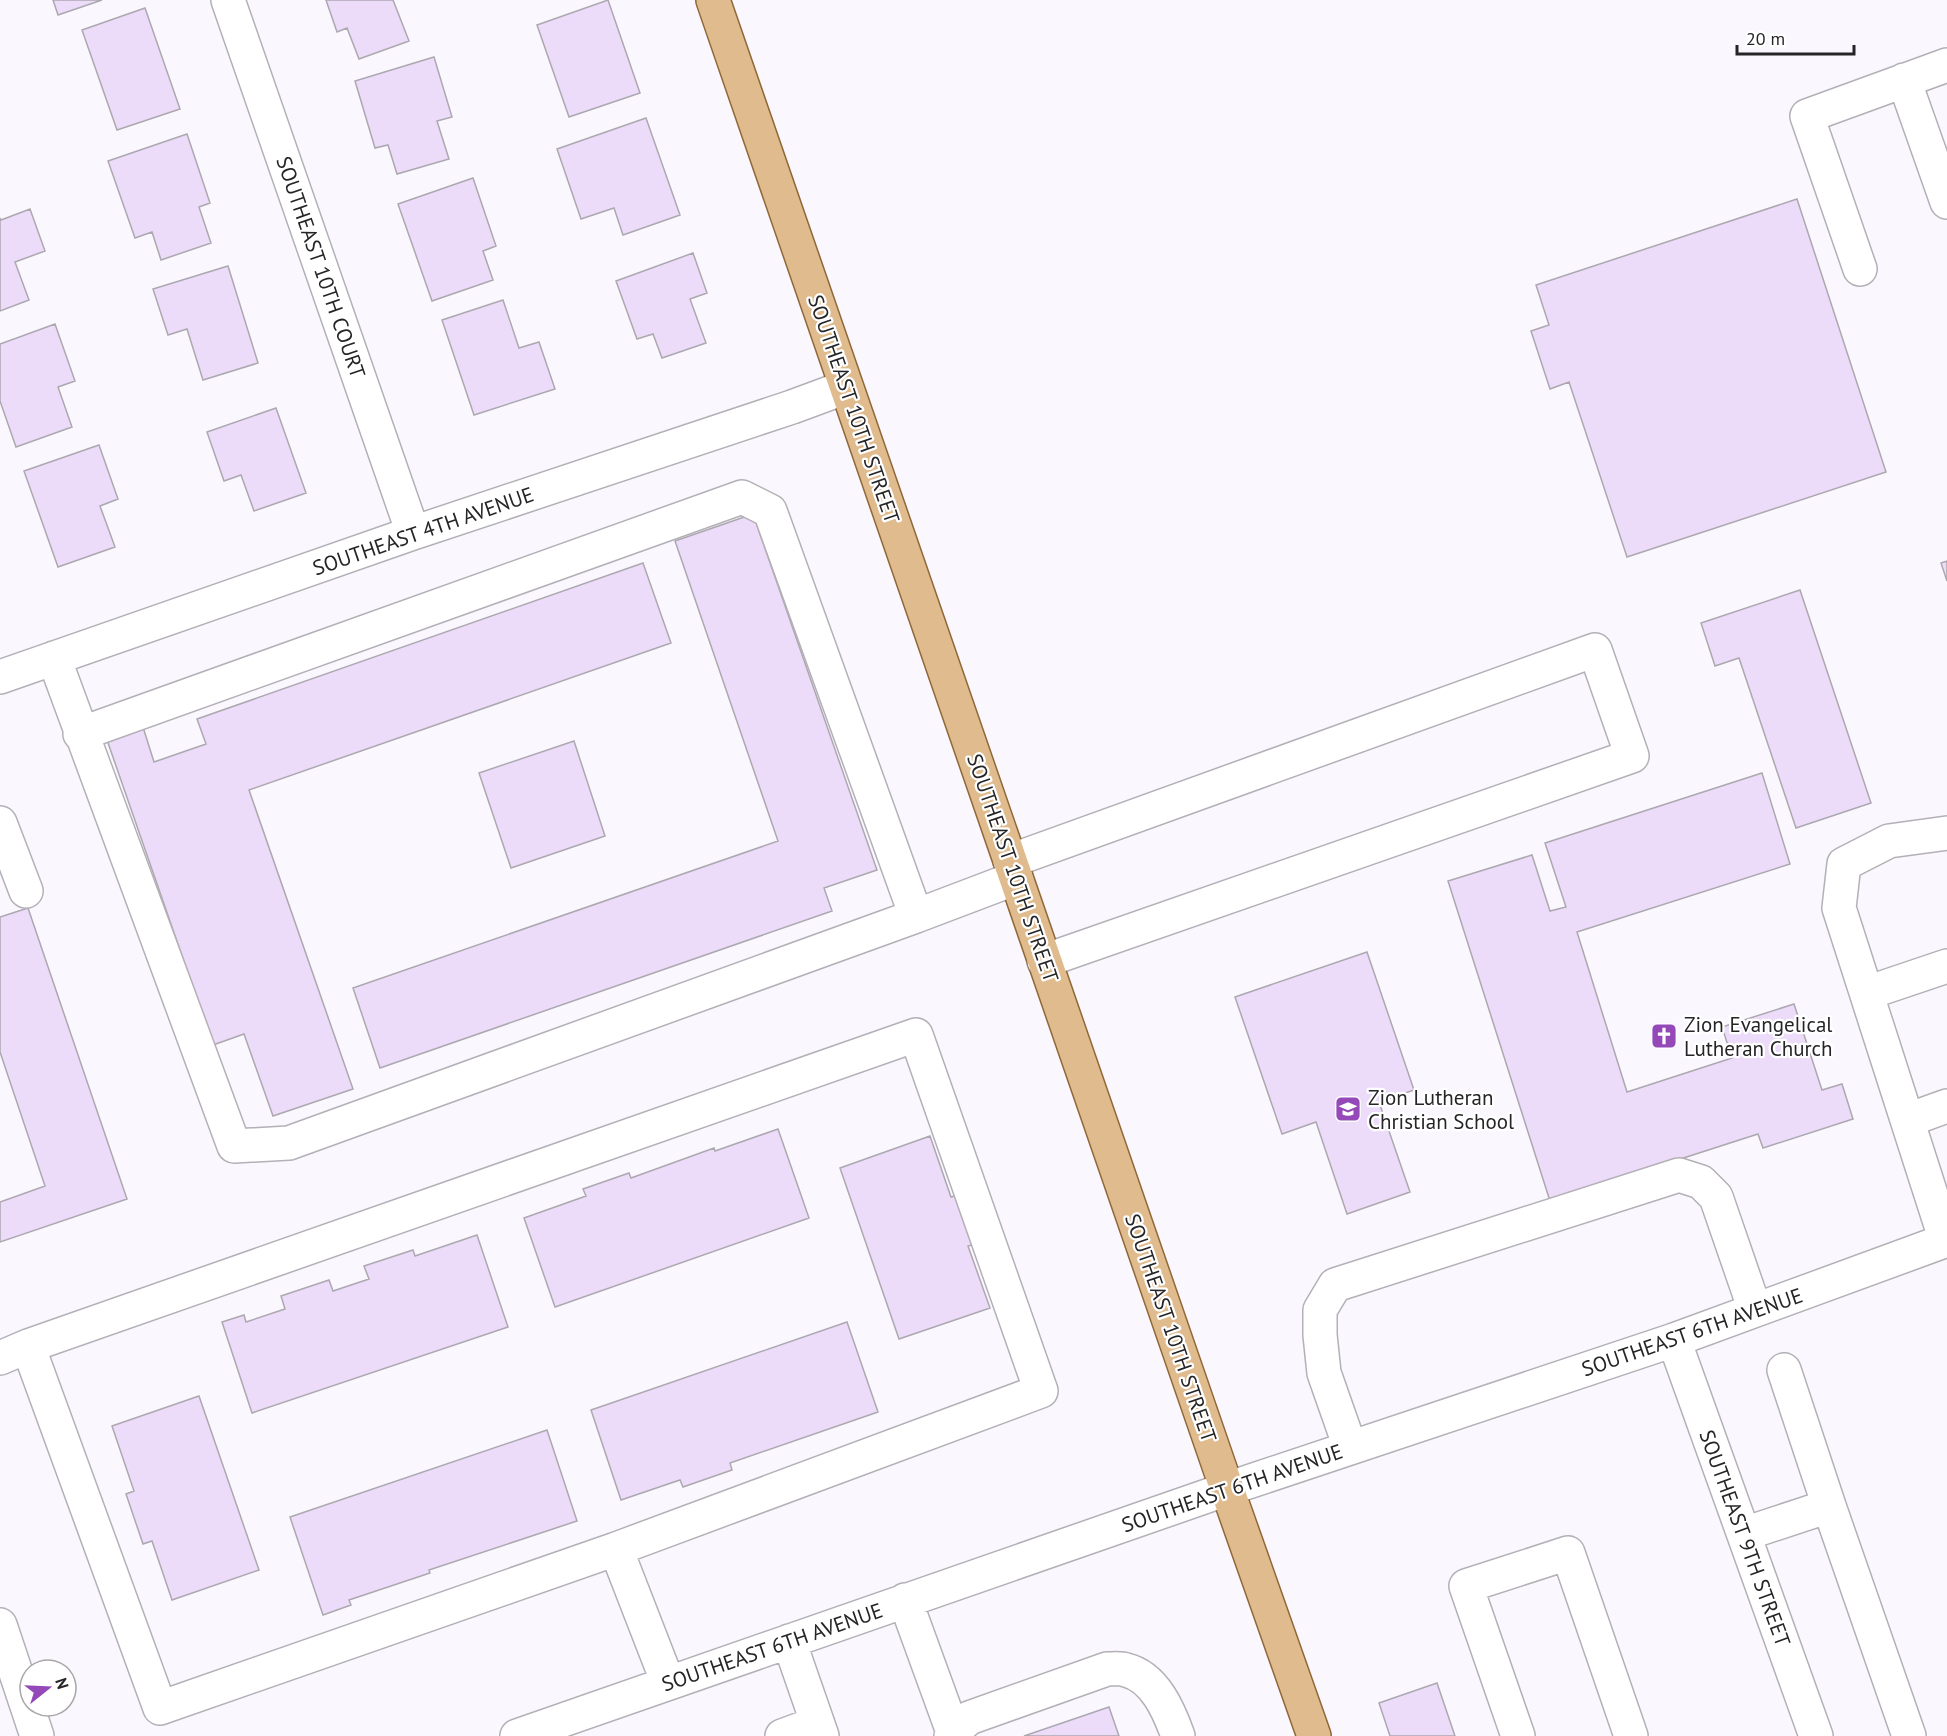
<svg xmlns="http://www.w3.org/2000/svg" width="1947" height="1736" font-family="'PT Sans',sans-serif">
  <rect width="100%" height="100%" fill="#fbf7fe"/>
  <path fill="#ecdbf9" stroke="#aca8af" stroke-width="1.5" d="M53 0H102L58 15Z
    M326 0H393L409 41 359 59 347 28 337 32Z
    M608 0 640 93 569 117 537 25Z
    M145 8 180 109 117 130 82 30Z
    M434 57 452 117 437 121 449 159 397 174 388 145 375 148 355 81Z
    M646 118 680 215 623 235 614 208 581 219 557 149Z
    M187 134 210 203 199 207 211 243 161 260 152 232 135 238 108 161Z
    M473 178 496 246 483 251 493 280 432 301 398 204Z
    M1797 199 1886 472 1627 557 1569 382 1550 389 1531 331 1549 325 1536 285Z
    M30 209 45 251 15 262 29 300 0 311V218L1 220Z
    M693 253 707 293 690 299 706 343 662 358 653 334 637 339 616 281Z
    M228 266 258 363 203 380 187 329 168 335 153 289Z
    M503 300 519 348 539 342 555 389 474 415 442 320Z
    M55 324 75 381 58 387 72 427 16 447 0 401V344Z
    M276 408 306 493 254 511 241 475 224 481 207 432Z
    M99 445 118 499 100 506 115 547 58 567 24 471Z
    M753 514 877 870 824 888 832 911 380 1068 353 988 778 841 675 541Z
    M1947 561V581L1941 563Z
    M643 563 671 643 249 790 353 1089 273 1116 244 1034 213 1045 107 740 143 727 154 762 206 744 197 719Z
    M1800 590 1871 803 1796 828 1739 658 1715 666 1701 623Z
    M574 741 605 836 511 868 479 773Z
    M1762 773 1790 864 1577 932 1627 1092 1732 1058 1722 1027 1794 1004 1822 1090 1842 1084 1853 1119 1763 1148 1758 1134 1550 1201 1448 881 1532 855 1550 911 1566 907 1545 843Z
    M28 908 127 1199 0 1242V1202L45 1186 0 1052V917Z
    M1367 952 1414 1090 1379 1102 1410 1192 1347 1214 1316 1122 1282 1134 1235 997Z
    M778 1129 809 1218 555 1307 524 1218 586 1196 583 1189 629 1173 631 1178 714 1148 715 1151Z
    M930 1136 951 1197 958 1195 976 1244 968 1246 990 1308 899 1339 840 1168Z
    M477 1235 508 1327 252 1413 222 1322 244 1315 246 1322 285 1309 281 1296 329 1280 333 1291 369 1279 364 1266 413 1250 415 1256Z
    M847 1322 878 1412 730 1463 732 1470 683 1487 680 1480 621 1500 591 1410Z
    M199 1396 259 1570 172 1600 152 1541 143 1544 126 1494 134 1491 112 1426Z
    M547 1430 577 1521 429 1570 430 1573 349 1600 351 1605 323 1615 290 1517Z
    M1437 1683 1455 1736H1390L1379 1703Z
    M1109 1707 1119 1736H1024Z"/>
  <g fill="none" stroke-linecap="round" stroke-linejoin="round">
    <defs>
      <path id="minor" d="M228 0 413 533
        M1904 80 1947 202
        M1860 269 1807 116 1947 65
        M54 658 234 1146 289 1143 916 916 770 511 742 497 80 734
        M0 677 413 533 792 407 846 387
        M0 823 26 891
        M1010 861 1595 650 1632 756 1044 961
        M916 916 1016 878
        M1867 993 1947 966
        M1908 1120 1947 1106
        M1946 1241 1839 908 1844 864 1889 841 1947 833
        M1674 1340 1816 1736
        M0 1358 28 1346
        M1350 1447 1324 1373 1320 1335V1310L1335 1285 1679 1175 1701 1182 1716 1197 1755 1310
        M1829 1506 1909 1736
        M1744 1534 1829 1506 1784 1370
        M616 1549 1041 1391 916 1035 28 1346 160 1708 616 1549 668 1683
        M905 1600 953 1732
        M0 1625 37 1736
        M789 1641 822 1736
        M517 1736 1227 1489 1674 1340 1947 1240
        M782 1736 817 1723
        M951 1736 953 1732 969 1718 1107 1669C1113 1669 1121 1668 1126 1670 1155 1677 1169 1711 1178 1736
        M1518 1736 1466 1586 1568 1553 1631 1736"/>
      <path id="major" d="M713 0 1227 1489 1314 1736"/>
    </defs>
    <use href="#minor" stroke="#b4b0b7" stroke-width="36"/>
    <use href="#major" stroke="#906838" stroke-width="36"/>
    <use href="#minor" stroke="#fff" stroke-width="33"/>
    <use href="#major" stroke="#dfbb8d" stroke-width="33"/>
  </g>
  <defs>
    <symbol id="church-square" viewBox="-11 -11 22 22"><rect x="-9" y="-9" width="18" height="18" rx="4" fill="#9548b8" stroke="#fff"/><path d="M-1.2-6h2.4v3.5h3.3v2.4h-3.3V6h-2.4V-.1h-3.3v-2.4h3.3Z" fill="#fff"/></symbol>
    <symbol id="school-square" viewBox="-11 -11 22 22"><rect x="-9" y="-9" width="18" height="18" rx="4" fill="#9548b8" stroke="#fff"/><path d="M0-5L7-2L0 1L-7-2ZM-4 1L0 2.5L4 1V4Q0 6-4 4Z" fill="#fff"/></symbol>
  </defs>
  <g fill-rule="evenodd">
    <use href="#church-square" x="1649" y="1021" width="30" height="30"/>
    <use href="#school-square" x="1333" y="1094" width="30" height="30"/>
  </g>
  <g text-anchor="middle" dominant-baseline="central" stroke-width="4.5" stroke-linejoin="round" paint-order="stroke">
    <g font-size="21" fill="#252426" stroke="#fff">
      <text transform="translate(321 267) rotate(71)">SOUTHEAST 10TH COURT</text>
      <text transform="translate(854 409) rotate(71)">SOUTHEAST 10TH STREET</text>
      <text transform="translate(423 531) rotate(-19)">SOUTHEAST 4TH AVENUE</text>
      <text transform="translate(1013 868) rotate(71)">SOUTHEAST 10TH STREET</text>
      <text transform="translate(1171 1328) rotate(71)">SOUTHEAST 10TH STREET</text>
      <text transform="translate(1692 1332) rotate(-19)">SOUTHEAST 6TH AVENUE</text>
      <text transform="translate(1232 1488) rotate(-19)">SOUTHEAST 6TH AVENUE</text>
      <text transform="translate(1745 1538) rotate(70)">SOUTHEAST 9TH STREET</text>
      <text transform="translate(772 1647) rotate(-19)">SOUTHEAST 6TH AVENUE</text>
    </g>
    <g font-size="21" fill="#252426" stroke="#fff" text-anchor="start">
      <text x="1684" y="1024">Zion Evangelical<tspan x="1684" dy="24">Lutheran Church</tspan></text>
      <text x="1368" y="1097">Zion Lutheran<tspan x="1368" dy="24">Christian School</tspan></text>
    </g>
  </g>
  <g transform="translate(48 1688) rotate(72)"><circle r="28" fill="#ffffff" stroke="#a8a7a8" stroke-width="1.5"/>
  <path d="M0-4.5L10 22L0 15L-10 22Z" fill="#9548b8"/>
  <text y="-9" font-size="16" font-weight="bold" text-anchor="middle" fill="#252426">N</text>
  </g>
  <path d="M1737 45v9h117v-9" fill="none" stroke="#252426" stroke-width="3"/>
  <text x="1746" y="45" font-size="18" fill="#252426" stroke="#ffffff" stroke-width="4.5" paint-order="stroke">20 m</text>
</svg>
